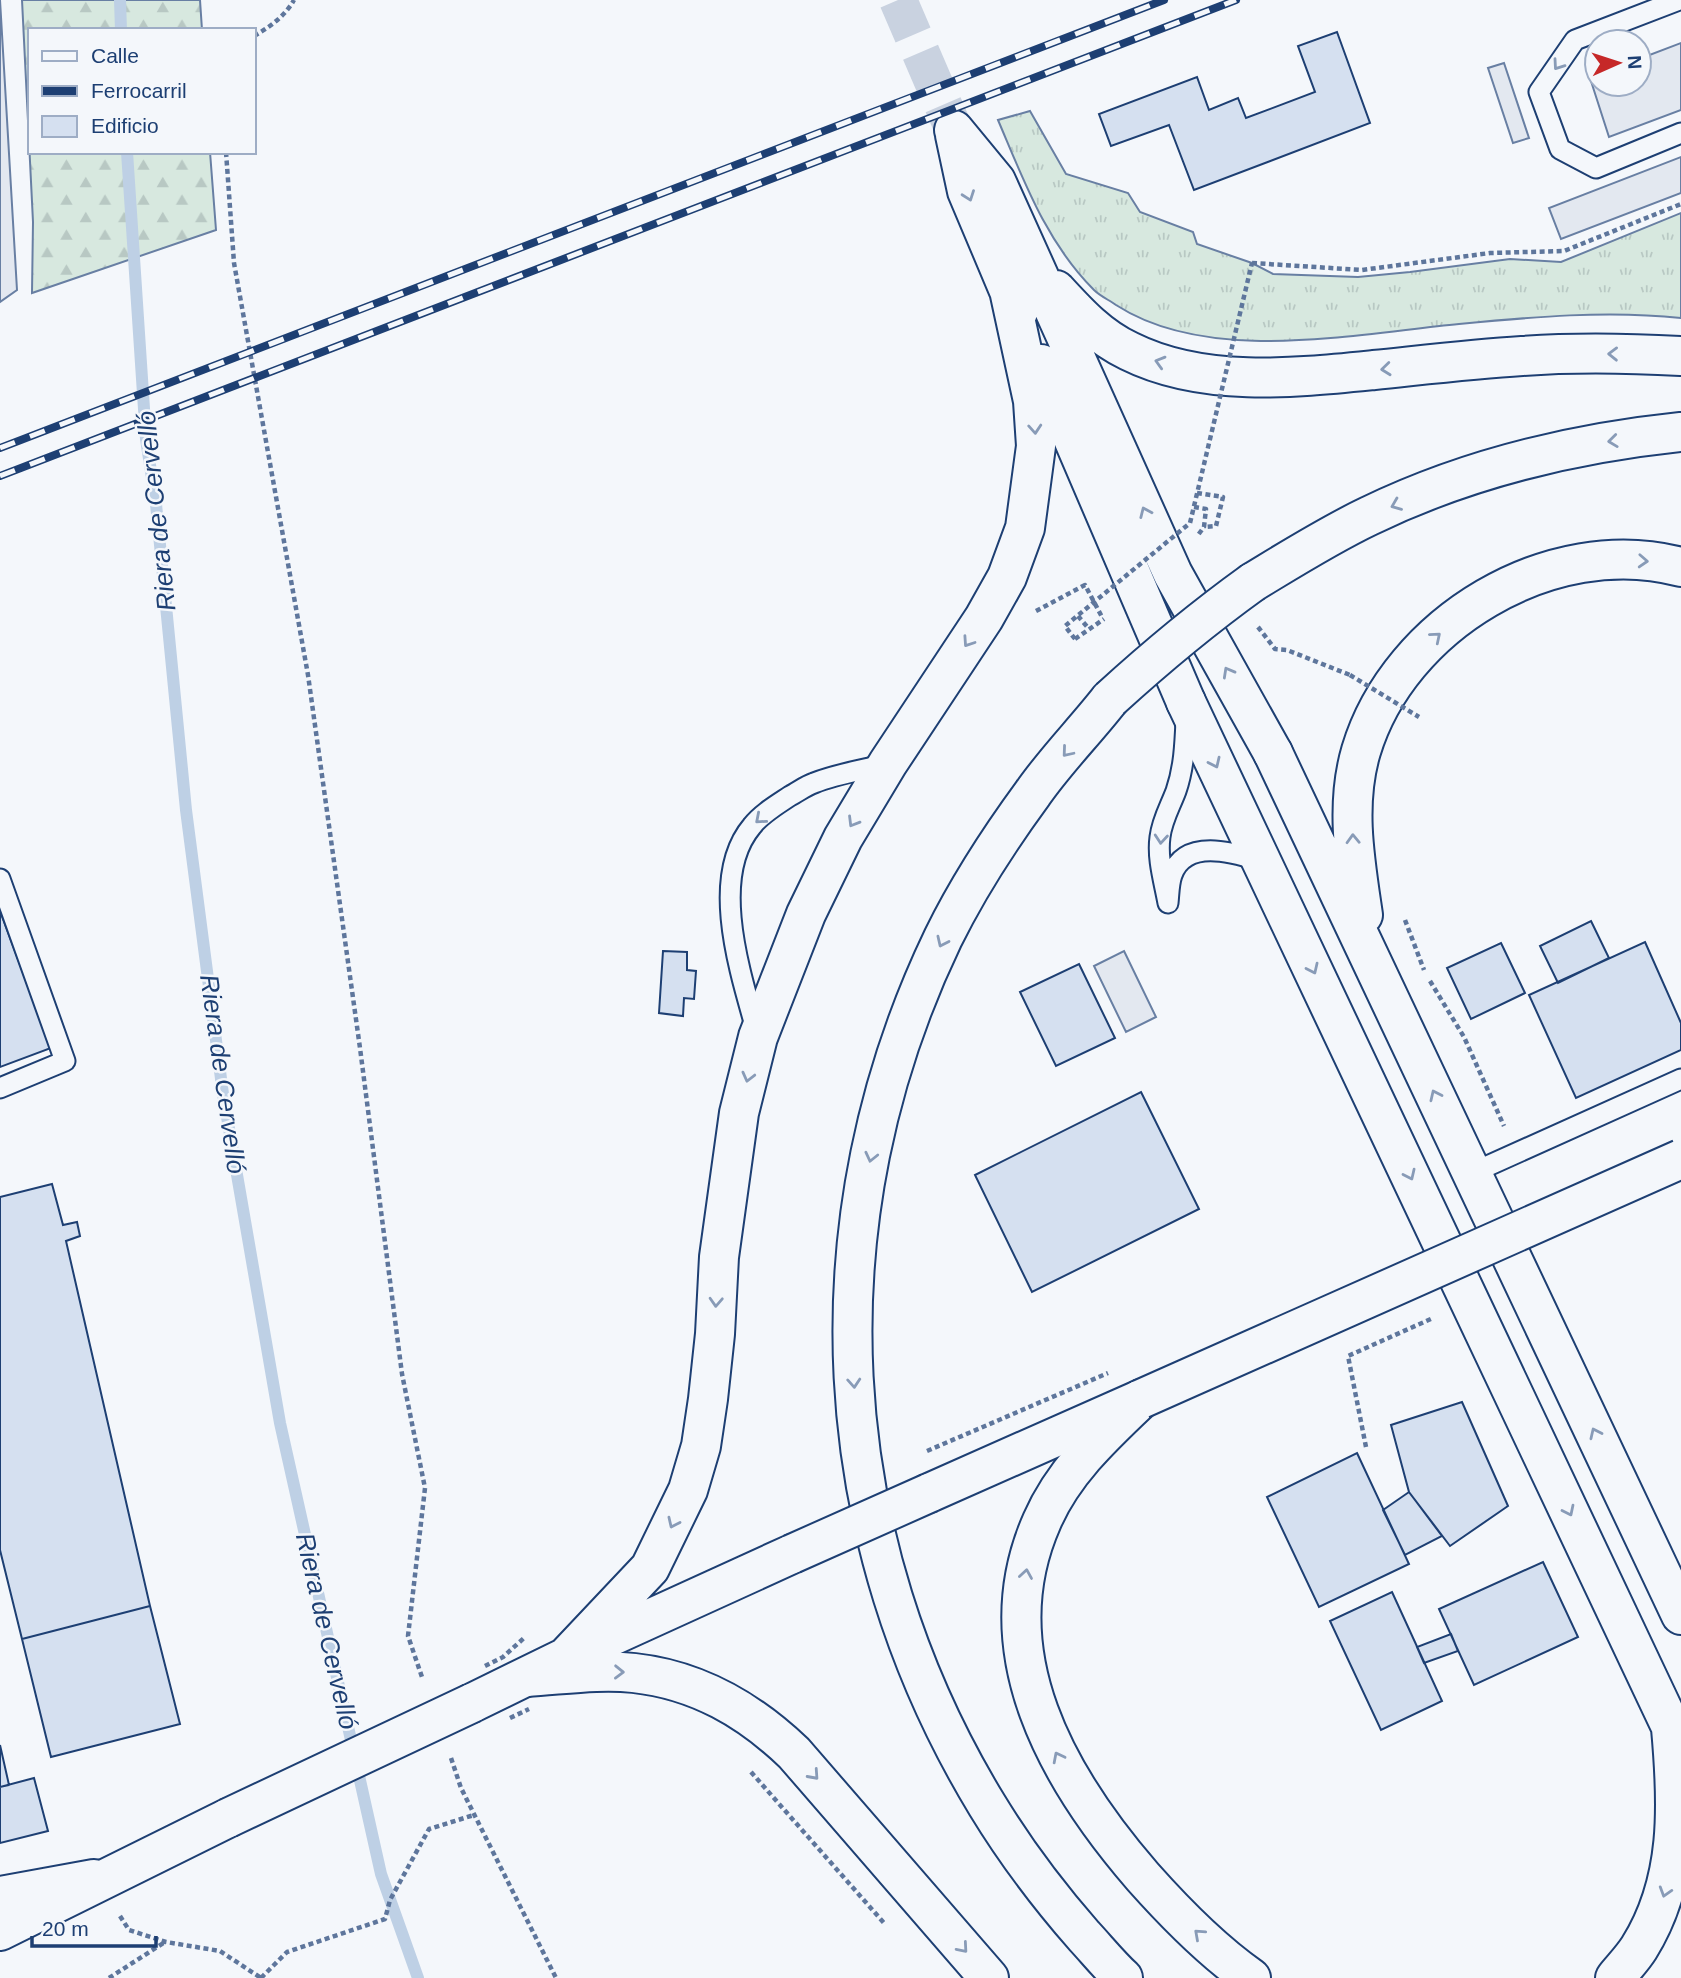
<svg xmlns="http://www.w3.org/2000/svg" width="1681" height="1978" font-family="Helvetica,sans-serif">
  <defs>
    <pattern id="grass-tufts" width="24" height="20" patternUnits="userSpaceOnUse" patternTransform="scale(1.75)"><rect width="24" height="20" fill="#d7e8df"/><path d="M3 7l-1-3M5 7V3M7 7l1-3M15 17l-1-3M17 17v-4M19 17l1-3" fill="none" stroke="#b8c8c3"/></pattern>
    <pattern id="forest-firs" width="22" height="20" patternUnits="userSpaceOnUse" patternTransform="scale(1.75)"><rect width="22" height="20" fill="#d7e8df"/><path d="M5 1l3.5 6h-7zM16 11l3.5 6h-7z" fill="#b8c8c3"/></pattern>
  </defs>
  <rect width="100%" height="100%" fill="#f4f7fb"/>
  <path fill="url(#grass-tufts)" stroke="#687fa3" stroke-width="2" d="M1030 111 1066 174 1128 193 1140 212 1193 232 1197 244 1252 263 1273 274 1358 277 1410 272 1510 259 1561 262 1681 213V318C1607 310 1532 317 1459 324 1354 334 1209 365 1116 305 1109 300 1100 296 1094 290 1046 242 1024 181 998 120Z"/>
  <path fill="url(#forest-firs)" stroke="#687fa3" stroke-width="2" d="M22 0H200L202 30H30V152H210L216 230 32 293 33 222Z"/>
  <path fill="#e3e8f0" stroke="#687fa3" stroke-width="2" d="M0 0 17 290 0 302Z
    M1681 43V110L1609 137 1590 78 1597 76V84H1639V59Z
    M1504 63 1529 138 1513 143 1488 68Z
    M1681 157V193L1561 239 1549 208Z
    M1124 951 1156 1017 1126 1032 1094 966Z"/>
  <g fill="none" stroke-linecap="round" stroke-linejoin="round">
    <path stroke="#bed0e5" stroke-width="12" d="M120 0 121 30
      M127 152 146 439 156 504 186 810 223 1094 280 1423 381 1874 418 1978"/>
  </g>
  <path fill="#d5e0f0" stroke="#1d3f73" stroke-width="2" d="M1337 32 1370 123 1194 190 1169 125 1111 146 1099 114 1197 77 1209 110 1238 98 1246 118 1315 92 1298 46Z
    M0 911 51 1048 0 1067Z
    M1591 921 1609 958 1558 983 1540 946Z
    M1645 942 1681 1023V1050L1576 1098 1529 995Z
    M1501 943 1525 993 1471 1019 1447 968Z
    M663 951 687 952V970L696 971 694 999 684 998 683 1016 659 1013Z
    M1079 964 1115 1038 1056 1066 1020 992Z
    M1141 1092 1199 1209 1032 1292 975 1175Z
    M52 1184 63 1225 77 1222 80 1236 66 1241 150 1606 22 1639 0 1550V1197Z
    M1462 1402 1508 1506 1450 1546 1409 1492 1391 1425Z
    M1357 1453 1409 1564 1319 1607 1267 1497Z
    M1409 1492 1442 1536 1405 1555 1383 1510Z
    M1543 1562 1578 1637 1474 1685 1439 1609Z
    M1392 1592 1442 1701 1381 1730 1330 1621Z
    M150 1606 180 1724 51 1757 22 1639Z
    M1451 1634 1458 1651 1424 1663 1417 1647Z
    M0 1745 9 1785 0 1787Z
    M34 1778 48 1831 0 1843V1787Z"/>
  <g fill="none" stroke-linecap="round" stroke-linejoin="round">
    <path stroke="#c9d2e0" stroke-width="38" stroke-dasharray="38 19" stroke-linecap="butt" d="M898 0 954 130"/>
    <defs>
      <path id="service" d="M1679 0 1575 40 1539 92 1560 149 1596 168 1681 133
        M1186 720C1185 744 1184 768 1176 791 1170 807 1162 820 1160 837 1157 859 1164 881 1168 903 1169 894 1169 883 1172 875 1185 837 1235 853 1262 861
        M0 879 65 1061 0 1088
        M756 1029C740 972 709 877 752 826 761 814 778 804 790 796 798 792 805 786 814 783 836 774 863 770 887 764
        M1472 1173 1681 1079"/>
      <path id="tertiary" d="M0 1896 94 1879"/>
      <path id="primary" d="M954 130 996 181 1173 574 1273 753
        M955 135 967 191 1018 312
        M1056 290C1078 314 1099 337 1129 351 1203 388 1295 378 1374 370 1423 365 1473 359 1522 356 1575 352 1628 353 1681 356
        M1041 364 1186 702
        M929 1493 1139 1400
        M566 1657 650 1568 688 1490 701 1446 708 1399 715 1334 719 1257 739 1113 758 1037 806 914 843 838 888 763 984 618 1007 577 1025 528 1036 446 1033 401 1009 290
        M472 1703 566 1657 792 1554
        M0 1931 228 1818"/>
      <path id="trunk" d="M1253 582C1291 559 1329 535 1369 516 1466 469 1575 443 1681 432
        M1110 699C1085 731 1056 760 1033 793 1000 838 968 887 943 938 808 1219 825 1539 987 1805 1015 1851 1048 1895 1084 1936 1097 1950 1109 1965 1123 1978
        M1186 702 1681 1748
        M1273 753 1681 1615
        M1363 915C1355 861 1345 805 1361 751 1399 624 1551 532 1681 567
        M1141 1399C1103 1435 1063 1472 1042 1521 984 1652 1058 1779 1143 1877 1175 1913 1211 1950 1251 1978
        M527 1677C562 1675 599 1669 634 1673 698 1680 749 1710 794 1753L989 1978
        M1615 1978C1623 1968 1632 1959 1639 1948 1681 1881 1678 1805 1671 1728"/>
    </defs>
    <use href="#service" stroke="#1d3f73" stroke-width="23"/>
    <use href="#tertiary" stroke="#1d3f73" stroke-width="42"/>
    <use href="#primary" stroke="#1d3f73" stroke-width="42"/>
    <use href="#trunk" stroke="#1d3f73" stroke-width="42"/>
    <path stroke="#5e769c" stroke-width="4.5" stroke-dasharray="5 3.5" stroke-linecap="butt" d="M254 36C270 27 285 16 294 0
      M226 152 234 263 308 675 360 1048 402 1374 425 1488 408 1636 423 1680
      M1252 263 1362 270 1490 253 1564 251 1681 204
      M1197 493 1223 497 1216 526 1204 527
      M1194 507 1206 509 1204 527 1198 535
      M1036 611 1085 585 1102 617
      M1078 616 1089 629
      M1258 627 1275 649 1287 650 1350 675
      M1075 639 1104 619
      M1405 920 1424 970
      M1430 981 1464 1037 1504 1126
      M1366 1447 1348 1356 1433 1318
      M451 1758 461 1788 556 1978
      M751 1772 884 1923
      M120 1916 129 1930 166 1942 220 1951 261 1978
      M109 1978 165 1942
      M261 1978 287 1952 385 1919 390 1900 429 1829 474 1815"/>
    <use href="#service" stroke="#f4f7fb" stroke-width="19"/>
    <use href="#tertiary" stroke="#f4f7fb" stroke-width="38"/>
    <use href="#primary" stroke="#f4f7fb" stroke-width="38"/>
    <use href="#trunk" stroke="#f4f7fb" stroke-width="38"/>
    <defs>
      <path id="rail" d="M0 448 1164 0
        M0 476 1236 0"/>
    </defs>
    <use href="#rail" stroke="#1d3f73" stroke-width="8"/>
    <use href="#rail" stroke="#f4f7fb" stroke-width="5" stroke-dasharray="16" stroke-linecap="butt"/>
    <defs>
      <path id="primary-bridge" d="M1141 1399 1681 1159
        M792 1554 929 1493
        M228 1818 472 1703"/>
      <path id="trunk-bridge" d="M1110 699C1156 657 1203 618 1253 582"/>
    </defs>
    <use href="#primary-bridge" stroke="#1d3f73" stroke-width="42" stroke-linecap="butt"/>
    <use href="#trunk-bridge" stroke="#1d3f73" stroke-width="42" stroke-linecap="butt"/>
    <path stroke="#5e769c" stroke-width="4.5" stroke-dasharray="5 3.5" stroke-linecap="butt" d="M1075 639 1065 626 1190 523 1252 263
      M1350 675 1419 717
      M927 1451 1108 1373
      M485 1666 503 1657 524 1638
      M510 1718 529 1709"/>
    <use href="#primary-bridge" stroke="#f4f7fb" stroke-width="38"/>
    <use href="#trunk-bridge" stroke="#f4f7fb" stroke-width="38"/>
  </g>
  <defs><path id="oneway-chevron" d="M-2-3.5L2.5 0L-2 3.5" fill="none" stroke-width="1.6" stroke-linecap="round" stroke-linejoin="round" transform="scale(1.75)"/></defs>
  <g stroke="#889bb7">
    <use href="#oneway-chevron" transform="translate(1558 65) rotate(125)"/>
    <use href="#oneway-chevron" transform="translate(969 196) rotate(70)"/>
    <use href="#oneway-chevron" transform="translate(1613 354) rotate(-179)"/>
    <use href="#oneway-chevron" transform="translate(1160 362) rotate(-164)"/>
    <use href="#oneway-chevron" transform="translate(1386 369) rotate(174)"/>
    <use href="#oneway-chevron" transform="translate(1035 429) rotate(86)"/>
    <use href="#oneway-chevron" transform="translate(1613 441) rotate(173)"/>
    <use href="#oneway-chevron" transform="translate(1396 505) rotate(158)"/>
    <use href="#oneway-chevron" transform="translate(1145 512) rotate(-114)"/>
    <use href="#oneway-chevron" transform="translate(1643 561) rotate(3)"/>
    <use href="#oneway-chevron" transform="translate(1436 637) rotate(-40)"/>
    <use href="#oneway-chevron" transform="translate(968 642) rotate(124)"/>
    <use href="#oneway-chevron" transform="translate(1228 672) rotate(-119)"/>
    <use href="#oneway-chevron" transform="translate(1067 752) rotate(130)"/>
    <use href="#oneway-chevron" transform="translate(1215 763) rotate(65)"/>
    <use href="#oneway-chevron" transform="translate(760 819) rotate(139)"/>
    <use href="#oneway-chevron" transform="translate(853 822) rotate(121)"/>
    <use href="#oneway-chevron" transform="translate(1161 839) rotate(95)"/>
    <use href="#oneway-chevron" transform="translate(1353 839) rotate(-92)"/>
    <use href="#oneway-chevron" transform="translate(942 942) rotate(115)"/>
    <use href="#oneway-chevron" transform="translate(1313 969) rotate(65)"/>
    <use href="#oneway-chevron" transform="translate(748 1077) rotate(104)"/>
    <use href="#oneway-chevron" transform="translate(1435 1095) rotate(-115)"/>
    <use href="#oneway-chevron" transform="translate(871 1157) rotate(103)"/>
    <use href="#oneway-chevron" transform="translate(1410 1175) rotate(65)"/>
    <use href="#oneway-chevron" transform="translate(716 1302) rotate(93)"/>
    <use href="#oneway-chevron" transform="translate(854 1383) rotate(86)"/>
    <use href="#oneway-chevron" transform="translate(1595 1433) rotate(-115)"/>
    <use href="#oneway-chevron" transform="translate(1569 1511) rotate(64)"/>
    <use href="#oneway-chevron" transform="translate(673 1523) rotate(115)"/>
    <use href="#oneway-chevron" transform="translate(1026 1574) rotate(-81)"/>
    <use href="#oneway-chevron" transform="translate(619 1672) rotate(1)"/>
    <use href="#oneway-chevron" transform="translate(1058 1757) rotate(-117)"/>
    <use href="#oneway-chevron" transform="translate(814 1775) rotate(48)"/>
    <use href="#oneway-chevron" transform="translate(1665 1892) rotate(107)"/>
    <use href="#oneway-chevron" transform="translate(1199 1934) rotate(-138)"/>
    <use href="#oneway-chevron" transform="translate(963 1948) rotate(49)"/>
  </g>
  <g text-anchor="middle" dominant-baseline="central" stroke-width="5" stroke-linejoin="round" paint-order="stroke">
    <g font-size="26" font-style="italic" fill="#1d3f73" stroke="#f4f7fb">
      <text transform="translate(156 511) rotate(-96)">Riera de Cervelló</text>
      <text transform="translate(223 1074) rotate(82)">Riera de Cervelló</text>
      <text transform="translate(327 1631) rotate(77)">Riera de Cervelló</text>
    </g>
  </g>
  <rect x="28" y="28" width="228" height="126" fill="#f4f7fb" stroke="#9eadc5" stroke-width="2"/>
  <rect x="42" y="51" width="35" height="10" fill="#f4f7fb" stroke="#9eadc5" stroke-width="2"/>
  <text x="91" y="63" font-size="21" fill="#1d3f73">Calle</text>
  <rect x="42" y="86" width="35" height="10" fill="#1d3f73" stroke="#9eadc5" stroke-width="2"/>
  <text x="91" y="98" font-size="21" fill="#1d3f73">Ferrocarril</text>
  <rect x="42" y="116" width="35" height="21" fill="#d5e0f0" stroke="#9eadc5" stroke-width="2"/>
  <text x="91" y="133" font-size="21" fill="#1d3f73">Edificio</text>
  <g transform="translate(1618 63) rotate(87)"><circle r="33" fill="#f4f7fb" stroke="#9eadc5" stroke-width="2"/>
  <path d="M0-5L12 26L0 18L-12 26Z" fill="#c62828"/>
  <text y="-10" font-size="19" font-weight="bold" text-anchor="middle" fill="#1d3f73">N</text>
  </g>
  <path d="M32 1936v10h124v-10" fill="none" stroke="#1d3f73" stroke-width="3.5"/>
  <text x="42" y="1936" font-size="21" fill="#1d3f73" stroke="#f4f7fb" stroke-width="5" paint-order="stroke">20 m</text>
</svg>
